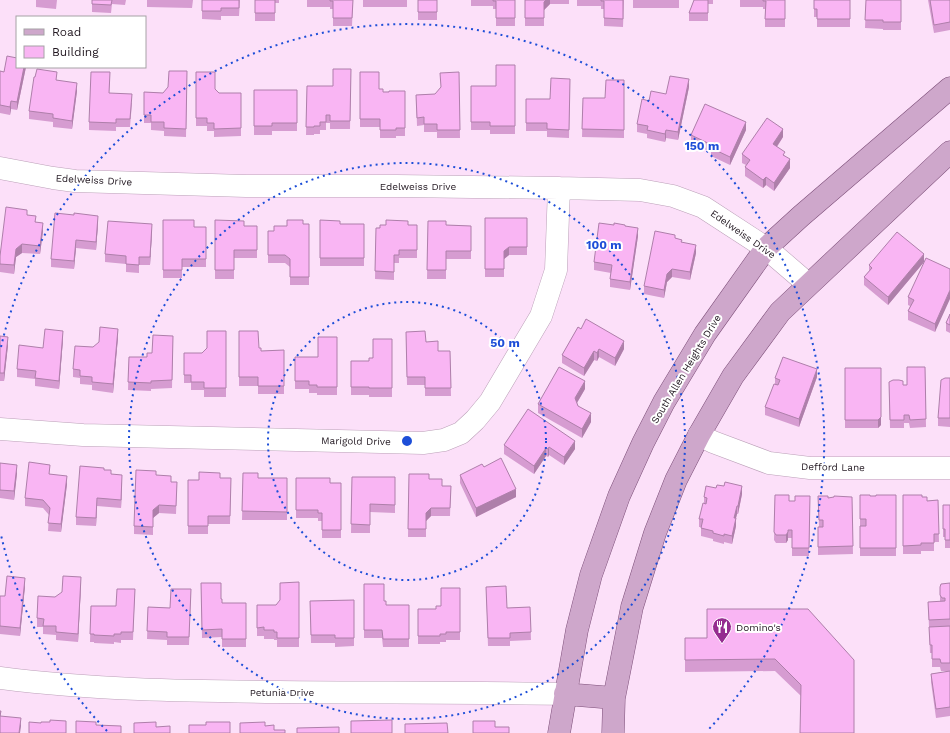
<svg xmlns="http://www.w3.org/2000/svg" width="950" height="733" font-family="'Work Sans',sans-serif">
  <rect width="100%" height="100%" fill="#fce0f9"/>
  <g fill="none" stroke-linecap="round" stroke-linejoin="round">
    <defs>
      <path id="minor" d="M0 168 53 178 75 181 246 186H397L559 188 640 190 673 196 703 207 766 248 808 284
        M0 429 83 435 423 443 444 440 461 433 475 420 490 402 541 316 556 270 559 188
        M699 435 713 442 769 463 810 468H950
        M0 678C93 690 184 691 278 692 373 693 469 692 565 694"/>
      <path id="major" d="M565 694 614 698
        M559 733 577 630 591 575 619 496 643 443 664 402 705 334 766 248 801 216 950 88
        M613 733 614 698 632 607 655 533 676 480 699 435 733 376 780 312 950 152"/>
    </defs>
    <use href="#minor" stroke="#bba0b8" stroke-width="23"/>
    <use href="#major" stroke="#7d4f79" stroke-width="23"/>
    <use href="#minor" stroke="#fff" stroke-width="22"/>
    <use href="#major" stroke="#cea7cb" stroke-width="22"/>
  </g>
  <path fill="#d69cd1" d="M36 0H57L56 9 36 7Z
    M92 0H126L125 5 112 4 111 13 92 12Z
    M147 0H193L192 8 147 7Z
    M202 0H245H240L239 16H221V20L202 19Z
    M255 0H279V3H275V21H255Z
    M307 0H353L352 26H333V9H330V7H307Z
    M363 0H407V7H363Z
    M418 0H437V20H418Z
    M471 0H515V26H496V9H493V6H471Z
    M525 0H569V4H550L544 10V26H525Z
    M577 0H624L623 27 604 26V9H601V6H577Z
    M633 0H679V8H633Z
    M694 0H713V4H708V21H689V13Z
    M740 0H785V27H765V9H763V7H740Z
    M814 0H850V27H817V17H814Z
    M866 0H901V30H883V29L865 28Z
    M928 0H950V30L934 33Z
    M515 65V134H490V130H471V86H496Z
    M26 67 17 110 11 109 10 115 0 113V71L4 72Z
    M351 69 350 129H330V123H326V130H320V134H314V135H306L307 86H333Z
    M187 71 186 137 164 136V131L151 130V123H144V92L163 93Z
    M196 72 215 89 219 93H241V136L214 137V131H207V126H196Z
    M360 72 379 89 383 92 405 91V136H396V138H380V127H360Z
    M459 72 460 138H437V132H424V125L417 126 416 95 435 94Z
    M570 79 569 138 547 137V131H526V99H550Z
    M57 80 77 91 72 129 53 127V122L29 119V111Z
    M110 80 109 93 132 103 130 127H116V131L89 130V122Z
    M624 80V138L582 137 583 98H605Z
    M689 87 678 140 666 138 665 142 647 138V134L637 132V124L649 101Z
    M254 90H297V131H272V135H254Z
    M746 130 730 165 711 156V152L691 143V135Z
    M783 137 777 147 785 156 790 168 774 191 766 185 763 188 745 176V167L746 165 742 163V154Z
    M27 215 36 222 43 231 40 254 22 253 16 257 14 274 0 272V256Z
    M485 218H527V255H509L504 259V277H485Z
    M163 220 194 227H206V267H182V278H163Z
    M215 220 244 226H257V258H234V279H215Z
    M320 220 340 224H364V266H320Z
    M428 221 446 225 471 226V259H446V279H427Z
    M98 224 96 250 76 248 74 269 51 267V259Z
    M303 224H309V285H290V267L285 263H268V231H274L287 226Z
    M408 225H417V258H399V263H394V280L375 279 376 228Z
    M625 226 638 236 630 290 610 287V279L611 273 594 270V262Z
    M152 232 150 265H139V273L126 272V264L105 262V254Z
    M675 238 682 242 696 253 690 280 672 277 667 282 664 298 644 294V286Z
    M924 262 888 305 864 285V277L869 271V265Z
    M950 269 935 332 908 320V311L910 306 908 305V297Z
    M950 314V333L946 331V323Z
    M578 327 624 349 615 366 599 357 597 361 594 360 584 376 562 363V355Z
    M226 331V397H204V390H191V383H184V353H202Z
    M239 331 261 351 284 350V394H258V386H239Z
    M406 332 426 342 438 351H450L451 396H425V385H407Z
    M0 336 8 345 4 381H0Z
    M173 336 172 388 151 389V391L128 390 129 357H147Z
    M118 337 113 393 92 390V385L80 384V378L73 377V369L93 347Z
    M337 337V395H317V393H309V389H295V357H318Z
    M63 339 59 389 35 386V379L17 377V369L43 348Z
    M392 339V397H369V395H351V361H369Z
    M925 367 926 427 910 428 909 423H904V428H890L889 382 903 385H907Z
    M845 368H881V425L878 428H845Z
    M817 377 799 427 765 415V407L775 384V378Z
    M950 378V427L938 426V418Z
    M585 389 577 403 578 406 591 422 582 438 538 413V404Z
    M504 445 575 449 564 465 549 455 548 457 546 456 534 474 504 454Z
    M0 463 17 473 14 500 0 498Z
    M484 467 516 497 476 517 460 483V475Z
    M104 470 111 474 122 483 121 508 97 506 96 526 76 525V517Z
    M243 473 258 478H287V520H242Z
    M50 474 67 484 61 532 48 531 49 515 43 508 25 506V498Z
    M409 474 429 479 442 486H451L450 516H431L426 521V537H408Z
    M156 475 171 482H177L176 514 159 513 153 518V535L134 534V526Z
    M352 477H395V513L370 512V533H351Z
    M220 478H231L230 524H208V534H188V480H199Z
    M296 478 330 483H341V538H322V521H318V518H296Z
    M742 494 738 514H737L736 518V526L732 544 724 542V544L713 541V539L701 536V527H699V519L704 503V497Z
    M775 495 789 501H795L810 496 809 556H792V538H788V540L786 543H776L774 540Z
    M860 495 870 496 896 495V556H860Z
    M903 495 922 497 927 501 938 500 939 542H934V551H921V554H903Z
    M818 496 828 498 852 497 853 554 818 555V527H819Z
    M943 505H950V548H945V537H943Z
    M299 582V647H277V640H274V639H264V636H257V605H276Z
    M201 583 221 599 222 603H246V647H222V637L202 638Z
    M950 583V671H941L940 667H932V653H930L928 602H940V587Z
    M364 584 384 601 386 605H409V647H383L382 638H364Z
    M81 585 78 642 56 640V635L43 634V627H37V618L55 597Z
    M25 586 20 636 0 634V596H5Z
    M486 587 507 608 530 607 531 640 510 641V646H488Z
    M460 588V640H446V642H440V644H418V609H436L441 606Z
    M135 589 133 640H121V643L114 642V644L94 643V642H90L91 606H116Z
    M191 589 189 645H167V640L147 639 148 607 170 608Z
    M354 600V646L335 647V643H311L310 601Z
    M808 609 801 696 775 671 685 672V638H707Z
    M950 671V716L936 718 931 682V674Z"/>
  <path fill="#ae7faa" d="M546 0H550V4L544 10V2Z
    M24 67H26L17 110V102Z
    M689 79V87L678 140V132Z
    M77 83V91L72 129V121Z
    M11 101V109L10 115V107Z
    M746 122V130L730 165V157Z
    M783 129V137L773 152V144Z
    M666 130V138L665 142V134Z
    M790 159V168L774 191V183Z
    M766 177V185L763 188V180Z
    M98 216V224L96 250V242Z
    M43 223V231L40 254V246Z
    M152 224V232L150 265V257Z
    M638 228V236L630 290V282Z
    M76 240V248L74 269V261Z
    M22 244V253L16 257 14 274V265L16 249Z
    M696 245V253L690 280V272Z
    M509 247V255L504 259V277V251Z
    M924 254V262L888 305V297Z
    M672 269V277L667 282 664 298V290L667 274Z
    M950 290V299L935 332V324Z
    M118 329V337L113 393V384Z
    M63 331V339L59 389V381Z
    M8 337V345L4 381V373Z
    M624 341V349L615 366V358Z
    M599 349V357L597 361V353Z
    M594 351V360L584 376V368Z
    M817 369V377L799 427V419Z
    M585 381V389L575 406V398Z
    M591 413V422L582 438V429Z
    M881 417V425L878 428V420Z
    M575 441V449L564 465V457Z
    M549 447V455L548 457V449Z
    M546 448V456L534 474V466Z
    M17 465V473L14 500V491Z
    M122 475V483L121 508V500Z
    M67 476V484L61 532V524Z
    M742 486V494L738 514V506Z
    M516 489V497L476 517V508Z
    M97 498V506L96 526V518Z
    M159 505V513L153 518V535V510Z
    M737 506V514L734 526V518Z
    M431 508V516L426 521V537V513Z
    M736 518V526L732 544V536Z
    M788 532V540L786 543V535Z
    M81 577V585L78 642V634Z
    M25 578V586L20 636V628Z
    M21 718V726L20 733H19Z"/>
  <path fill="#f9b5f3" stroke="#ae7faa" d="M92 0H112L111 5 92 4Z
    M202 0H239V8H221V11H202Z
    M255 0H275V13H255Z
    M330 0H353L352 18H333V1H330Z
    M418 0H437V12H418Z
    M493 0H515V18H496V1H493Z
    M525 0H546L544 2V18H525Z
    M601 0H623V19L604 18V1H601Z
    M694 0H708V13H689Z
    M763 0H785V19H765L766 1H763Z
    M814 0H850V19H817V9H814Z
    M866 0H901V22H883V20H865Z
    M930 0H950V22L934 25Z
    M7 56 17 58V67H24L17 102 11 101 10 107 0 105V71L4 72Z
    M496 65H515V126H490V122H471V86H496Z
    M37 69 57 72 56 80 77 83 72 121 53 118V114L29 111 34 77H35Z
    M333 69H351L350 121H330V115H326V122H320V126H314V127H306L307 86H333Z
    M169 71H187L186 129 164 128V122H151V115H144V92L163 93 168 87Z
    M91 72H110L109 93 132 94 130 119H116V123L89 122Z
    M196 72H215V89L219 93H241V128L214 129V123H207V118H196Z
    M360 72H379V89H383V92H389V91H405V128H396V130H380V119H360Z
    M459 72 460 130H437V124H424V117L417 118 416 95 435 94 441 87 440 73Z
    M670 76 689 79 678 132 666 130 665 134 647 130 648 126 637 124 642 99 649 101 651 91 666 94Z
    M551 78 570 79 569 130 547 129V123H526V99H550Z
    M606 80H624V130L582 129 583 98H605Z
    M254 90H297V123H272V126H254Z
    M705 104 746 122 730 157 711 148 712 145 691 135Z
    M767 118 783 129 773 144 785 152 783 155 790 159 774 183 766 177 763 180 745 167 750 160 742 154Z
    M6 207 27 210V215L36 216 35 222 43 223 40 246 22 244 16 249 14 265 0 264V256Z
    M55 213 74 215V213L98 216 96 242 76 240 74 261 51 259Z
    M485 218H527V247H509L504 251V269H485Z
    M163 220H194V227H206V259H182V270H163Z
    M215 220 244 221V226H257V250H234V270H215Z
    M287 220H303V224H309V277H290V259L285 255H268V231H274V226H287Z
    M320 220 340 221V224H364V258H320Z
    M386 220 408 221V225H417V250H399V255H394V272L375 271 376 228H380V225H386Z
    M108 221 152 224 150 257H139V265L126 264V256L105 254Z
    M428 221H446V225L471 226V251H446V270H427Z
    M599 223 614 225V223L625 225V226L638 228 630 282 610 279 612 265 594 262Z
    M655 231 675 235V238L682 240 681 242 696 245 690 272 672 269 667 274 664 290 644 286Z
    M897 232 924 254 888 297 864 277 872 268 869 265Z
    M926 258 950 269V290L935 324 908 311 914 300 908 297Z
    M950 314V325L946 323Z
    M586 319 624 341 615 358 599 349 597 353 594 351 584 368 562 355 578 327 581 329Z
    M100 327 118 329 113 384 92 382V377L80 376V370L73 369 75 346 93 347 99 342Z
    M45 329 63 331 59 381 35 378 36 371 17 369 19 345 43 348Z
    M207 331H226V388H204V382H191V375H184V353H202L207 348Z
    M239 331H258L259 348H261V351L284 350V386H258V377H239Z
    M425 331 426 342 438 341V351H450L451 388H425V377H407L406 332Z
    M153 335 173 336 172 380 151 381V383L128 382 129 357H147V353H152Z
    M0 336 8 337 4 373H0Z
    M318 337H337V387H317V385H309V381H295V357H318Z
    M373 339H392V388H369V387H351V361H369V358H373Z
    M783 357 817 369 799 419 765 407 774 384 778 385 780 380 775 378Z
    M559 367 585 381 575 398 578 406 591 413 582 429 538 404Z
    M907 367H925L926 419 910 420 909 415H904V420H890L889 382 893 380H899L903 381V385H907Z
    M845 368H881V417L878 420H845Z
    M945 378H950V418H938L941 380Z
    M528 409 575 441 564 457 549 447 548 449 546 448 534 466 504 445Z
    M501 458 516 489 476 508 460 475 482 464 484 467Z
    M29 462 50 465 49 474 67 476 61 524 48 523 50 508 43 500 25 498Z
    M0 463 17 465 14 491 0 490Z
    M80 466 104 468V470H111V474L122 475 121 500 97 498 96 518 76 517Z
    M136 470 156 471V475L171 476V482H177L176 506 159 505 153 510V527L134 526Z
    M199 472 220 473V478H231L230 516H208V526H188V480H199Z
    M243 473H258V478H287V512L242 511Z
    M409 474H429V479H442V486H451L450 508H431L426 513V529H408Z
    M352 477H395V505L370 504V525L351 524Z
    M296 478H330V483H341V530H322V513H318V510H296Z
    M725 482 742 486 738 506H737L734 518H736L732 536 724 534V536L713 533V531L701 528 703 519H699L703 503 706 504 707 498 704 497 706 486 716 488 717 485 724 486Z
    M775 495H789V501H795V496H810L809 548H792V530H788V532L786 535H776L774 532Z
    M860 495H870V496H876V495H896V548H860V526H866V519H860Z
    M903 495H922V497H927V501L938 500 939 534H934V543H921V545L903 546Z
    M818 496H828V498L834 497V496L852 497 853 546 818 547V527H823V520H819Z
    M943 505H950V540H945V529H943Z
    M7 576 25 578 20 628 0 626V596H5Z
    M63 576 81 577 78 634 56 632V626H43L44 619 37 618 38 596 55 597 62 592Z
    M299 582V638H277V632H274V630H264V627L257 628V605H276L280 600V583Z
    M201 583H221V599H222V603H246V639H222V629L202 630Z
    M950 583V619L929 620 928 602 945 601V598H942L940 595V587L941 584Z
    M364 584H384V601H386V605H409V639H383L382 630H364Z
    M506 586 507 608 530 607 531 632 510 633V638H488L486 587Z
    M441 588H460V632H446V634H440V636H418V609H436V606H441Z
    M117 589H135L133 632H121V634H114V636L94 635V634H90L91 606H116Z
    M171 589H191L189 637H167V632L147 631 148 607 170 608Z
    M354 600V638H335V635H311L310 601Z
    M707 609H808L854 660V733H800L801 685 775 659 685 660V638H707Z
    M950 626V663H941L940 659H932V645H930L929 627Z
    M950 671V707L936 709 931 674Z
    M0 711H1L0 716 21 718 19 733H0Z
    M50 720 66 721V733H29V722L41 723V722H50Z
    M392 720V733H351V721Z
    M76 721 96 722V725L121 726V733H76Z
    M473 721H495V727H509V733H473Z
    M156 722V727L170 726V733H134V723Z
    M206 722H230V733H189V725H206Z
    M265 722V726L274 725V730H285V733H240V723Z
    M447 723 448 733H405V724Z
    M339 727V733H297V728Z"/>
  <g fill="none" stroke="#1d4ed8" stroke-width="2" stroke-dasharray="2 4">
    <circle cx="407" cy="441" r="139"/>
    <circle cx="407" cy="441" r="278"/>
    <path d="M107 731A417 417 0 0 1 1 535M1 347A417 417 0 1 1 707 731"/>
  </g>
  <defs>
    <symbol id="restaurant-pin" viewBox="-11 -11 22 30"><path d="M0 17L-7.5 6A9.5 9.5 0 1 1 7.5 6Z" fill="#952c90" stroke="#fff"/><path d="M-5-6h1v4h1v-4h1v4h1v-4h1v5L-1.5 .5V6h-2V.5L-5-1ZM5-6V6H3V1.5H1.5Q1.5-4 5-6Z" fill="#fff"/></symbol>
  </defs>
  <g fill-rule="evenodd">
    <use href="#restaurant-pin" x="711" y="616" width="22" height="30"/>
  </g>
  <g text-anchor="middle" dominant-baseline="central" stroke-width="4" stroke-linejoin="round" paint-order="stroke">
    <g font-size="10" fill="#211720" stroke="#fff">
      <text transform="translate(94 180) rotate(3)">Edelweiss Drive</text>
      <text x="418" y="186">Edelweiss Drive</text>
      <text transform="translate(743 234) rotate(35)">Edelweiss Drive</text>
      <text transform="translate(686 369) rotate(-59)">South Allen Heights Drive</text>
      <text transform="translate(356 441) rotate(1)">Marigold Drive</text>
      <text transform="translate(833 467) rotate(1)">Defford Lane</text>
      <text x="282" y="692">Petunia Drive</text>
    </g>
    <g font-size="10" fill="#211720" stroke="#fff" text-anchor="start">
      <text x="736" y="627">Domino's</text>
    </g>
  </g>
  <circle cx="407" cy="441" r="6" fill="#1d4ed8" stroke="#fff" stroke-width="2"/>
  <g font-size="12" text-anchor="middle" font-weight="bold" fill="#1d4ed8" stroke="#fff" stroke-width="4" stroke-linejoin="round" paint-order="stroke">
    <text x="702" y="150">150 m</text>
    <text x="604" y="249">100 m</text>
    <text x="505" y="347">50 m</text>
  </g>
  <rect x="16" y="16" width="130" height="52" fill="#ffffff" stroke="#a6a2a6"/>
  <rect x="24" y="29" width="20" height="6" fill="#cea7cb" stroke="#a6a2a6"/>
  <text x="52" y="36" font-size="12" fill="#211720">Road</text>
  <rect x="24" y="46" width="20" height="12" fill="#f9b5f3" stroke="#a6a2a6"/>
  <text x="52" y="56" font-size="12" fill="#211720">Building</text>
</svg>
